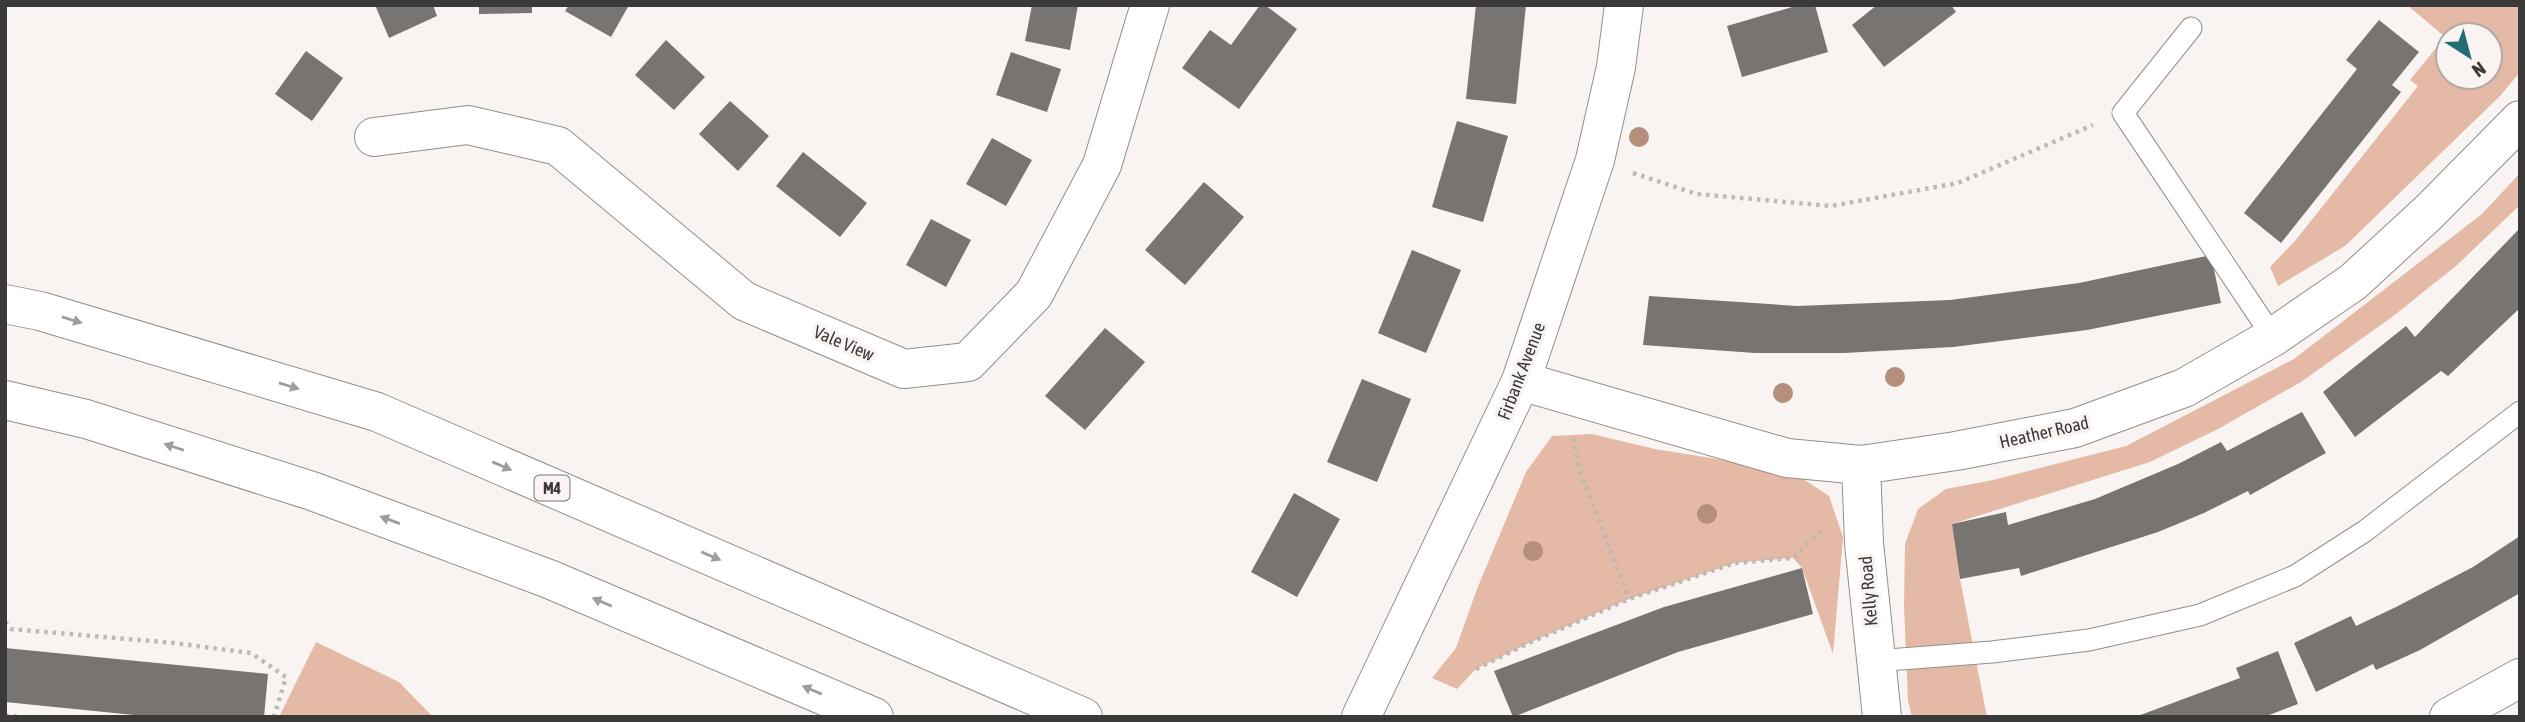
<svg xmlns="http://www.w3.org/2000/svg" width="2525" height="722" font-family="'Asap Condensed',sans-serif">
  <rect width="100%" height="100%" fill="#f9f4f2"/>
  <path fill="#e4b9a6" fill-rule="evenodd" d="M2407 5H2520V72L2500 96 2345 246 2278 286 2270 267 2295 241 2418 86 2410 80 2445 37ZM2448 35H2490V77H2448Z
    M2520 173V205L2457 265 2392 317 2301 382 2218 429 2150 462 1952 524 1960 579 1987 717H1912L1908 701 1904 606 1905 544 1918 509 1946 489 1993 480 2126 446 2294 359 2482 214Z
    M1592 434 1655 449 1791 471 1829 496 1843 537 1833 654 1802 568 1793 558 1735 563 1629 599 1529 643 1476 669 1457 689 1432 678 1456 648 1477 589 1526 472 1552 436Z
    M316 642 399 682 433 717H279Z"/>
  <path fill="#777471" d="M375 5H433L437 16 389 38Z
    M479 5H532V13L479 14Z
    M569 5H629L611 37 565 11Z
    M1032 5H1078L1070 50 1025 41Z
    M1260 5H1265L1297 29 1239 109 1182 68 1210 30 1231 45Z
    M1476 5H1526L1516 104 1466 99Z
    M1799 5H1815L1828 52 1742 77 1727 26Z
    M1877 5H1951L1956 12 1884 67 1852 25Z
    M2379 20 2419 52 2392 85 2401 92 2281 243 2244 213 2357 69 2346 60Z
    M666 40 705 77 674 110 635 75Z
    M306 51 343 78 312 121 275 94Z
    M1011 52 1061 69 1047 112 996 95Z
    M730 101 769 136 738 171 699 134Z
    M1457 121 1508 136 1483 222 1432 207Z
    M992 138 1032 160 1006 206 966 184Z
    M803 152 867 203 840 237 776 186Z
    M1204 182 1244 217 1185 285 1145 250Z
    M931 219 971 240 946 287 906 265Z
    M2520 228V308L2448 376 2441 371 2355 437 2323 392 2406 326 2415 337Z
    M1412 250 1461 270 1426 353 1378 333Z
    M2211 255 2221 303 2087 330 1953 347 1844 353H1755L1643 345 1649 296 1797 306 1950 300 2079 283Z
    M1105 328 1145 362 1085 430 1045 396Z
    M1362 379 1411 399 1377 482 1327 462Z
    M2302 412 2326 453 2250 495 2248 491 2204 513 2158 532 2021 576 2019 568 1960 579 1952 524 2006 512 2008 525 2095 499 2178 464 2221 442 2227 451Z
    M1294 493 1340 519 1297 597 1251 572Z
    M2520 536V593L2420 650 2376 670 2373 664 2316 692 2294 643 2351 616 2356 626 2396 607 2473 567Z
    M1802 568 1813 614 1678 652 1513 717 1494 671 1664 607Z
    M5 648 268 674 264 717H154L5 702Z
    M2278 651 2298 704 2264 717H2135L2240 678 2236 668Z"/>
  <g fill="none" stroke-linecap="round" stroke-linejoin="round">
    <defs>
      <path id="service" d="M2191 28 2123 113 2273 337
        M1875 661 1992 652 2089 640 2200 615 2295 576 2365 531 2520 412"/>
      <path id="minor" d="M374 137 468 125 558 146 744 301 904 369 968 362 1034 294 1102 165 1150 5
        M1521 381 1787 458 1861 465 1956 451 2075 428 2184 388 2273 337 2353 282 2428 213 2520 120
        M1861 465 1864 543 1882 717
        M2449 717 2520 678"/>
      <path id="tertiary" d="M1361 717 1521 381 1595 160 1616 67 1624 5"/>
      <path id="motorway" d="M5 304 40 311 377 412 1083 717
        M5 400 86 419 312 491 549 579 874 717"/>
    </defs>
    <use href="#service" stroke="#928e8c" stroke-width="23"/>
    <use href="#minor" stroke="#928e8c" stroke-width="40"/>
    <use href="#tertiary" stroke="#928e8c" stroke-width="40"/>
    <use href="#motorway" stroke="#928e8c" stroke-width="40"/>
    <path stroke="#bdb9b7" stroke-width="4.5" stroke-dasharray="3.5 5" stroke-linecap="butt" d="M1633 173 1697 194 1831 206 1958 183 2093 125
      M1573 438 1579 468 1629 599
      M5 622 11 629 174 643 251 653 286 677 274 717
      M1476 669 1529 643 1629 599 1735 563 1793 558 1823 529
      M5 715 22 717"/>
    <use href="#service" stroke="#fff" stroke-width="21"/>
    <use href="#minor" stroke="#fff" stroke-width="38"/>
    <use href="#tertiary" stroke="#fff" stroke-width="38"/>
    <use href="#motorway" stroke="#fff" stroke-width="38"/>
  </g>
  <g fill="#b38f7c">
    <circle cx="1639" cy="137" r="10"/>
    <circle cx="1895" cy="377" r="10"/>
    <circle cx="1783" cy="393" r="10"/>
    <circle cx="1707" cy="514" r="10"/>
    <circle cx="1533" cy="551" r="10"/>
  </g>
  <defs><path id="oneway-solid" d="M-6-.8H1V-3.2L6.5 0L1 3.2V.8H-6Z" transform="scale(1.75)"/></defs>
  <g fill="#9e9c9c">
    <use href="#oneway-solid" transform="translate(72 320) rotate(17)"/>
    <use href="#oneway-solid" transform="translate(289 386) rotate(17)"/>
    <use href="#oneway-solid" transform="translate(174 447) rotate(-162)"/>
    <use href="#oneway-solid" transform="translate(502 466) rotate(23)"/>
    <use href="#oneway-solid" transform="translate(390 520) rotate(-160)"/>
    <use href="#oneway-solid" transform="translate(711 556) rotate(23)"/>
    <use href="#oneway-solid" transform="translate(602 602) rotate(-157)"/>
    <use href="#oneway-solid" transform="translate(812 690) rotate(-157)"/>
  </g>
  <g text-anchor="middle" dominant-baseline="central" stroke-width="7" stroke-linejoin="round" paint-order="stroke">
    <rect fill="#f9f4f2" stroke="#757270" stroke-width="2" x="534.5" y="475.5" width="35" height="25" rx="5"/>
    <g font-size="16" font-weight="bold" fill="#3c3a39">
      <text x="552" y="488">M4</text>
    </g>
    <g font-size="18" fill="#3c3a39" stroke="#f9f4f2">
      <text transform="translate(844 343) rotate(23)">Vale View</text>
      <text transform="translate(1521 371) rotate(-69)">Firbank Avenue</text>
      <text transform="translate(2044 432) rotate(-13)">Heather Road</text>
      <text transform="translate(1868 591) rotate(-95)">Kelly Road</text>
    </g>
  </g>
  <rect width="2525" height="722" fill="none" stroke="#3c3a39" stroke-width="14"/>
  <g transform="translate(2469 56) rotate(144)"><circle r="33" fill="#f9f4f2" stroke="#adaaa8" stroke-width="2"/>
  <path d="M0-5L12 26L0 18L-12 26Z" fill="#236e74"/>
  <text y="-10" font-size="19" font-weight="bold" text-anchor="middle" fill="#3c3a39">N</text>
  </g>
</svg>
